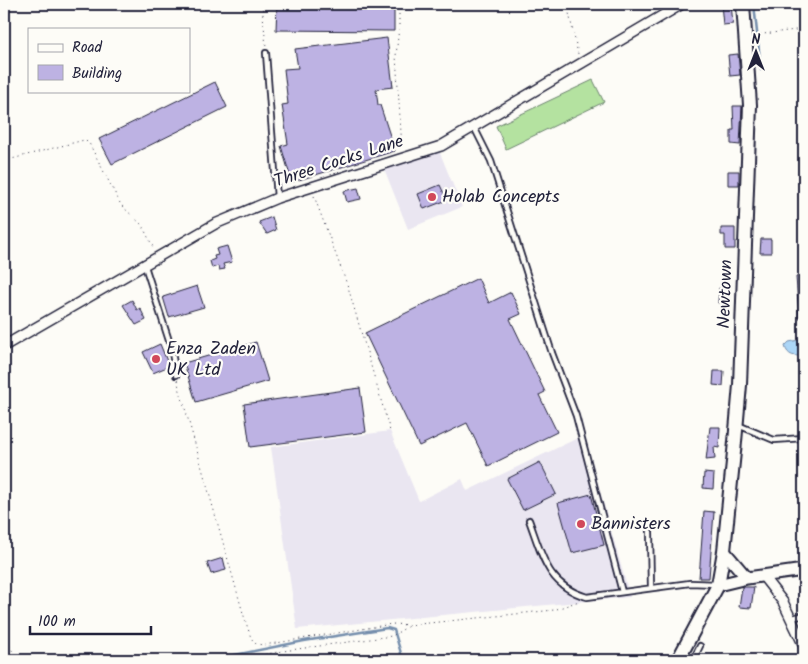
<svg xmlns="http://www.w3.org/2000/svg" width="808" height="664" font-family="Kalam,sans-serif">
  <rect width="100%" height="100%" fill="#fdfcf7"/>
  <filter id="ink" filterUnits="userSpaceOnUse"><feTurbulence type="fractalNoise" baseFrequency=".02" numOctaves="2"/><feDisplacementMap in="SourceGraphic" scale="10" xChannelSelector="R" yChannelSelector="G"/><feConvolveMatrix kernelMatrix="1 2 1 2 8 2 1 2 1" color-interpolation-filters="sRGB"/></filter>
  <g filter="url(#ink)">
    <path fill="#eae6f1" d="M438 148 462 207 408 229 383 166Z
      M390 431 419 501 462 479 467 491 584 435 630 597 297 629 271 447Z"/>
    <path fill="#b4e2a0" stroke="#6b826e" d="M593 80 604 102 506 149 496 126Z"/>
    <path fill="#acd6f7" stroke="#758eac" d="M804 339V354C796 358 787 356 785 346L789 342Z"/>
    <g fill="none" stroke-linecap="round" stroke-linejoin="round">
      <path stroke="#758eac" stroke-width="2.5" d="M754 4 761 70
        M210 660 304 641 387 628 394 630 403 660"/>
    </g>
    <path fill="#bdb2e3" stroke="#22223b" d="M277 4H394V31L276 30Z
      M721 4H731L733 24 723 25Z
      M387 38 393 87 376 89 378 105H380L395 151 292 182 281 146 288 144 282 105 288 104 284 69 298 68 295 49Z
      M738 54 740 75 730 76 728 55Z
      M215 82 227 107 112 164 99 139Z
      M733 106H742L740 145 731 144V130H734Z
      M728 171H739V185H728Z
      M440 185 447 200 424 209 418 194Z
      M358 188 361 199 347 202 344 191Z
      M272 217 276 230 267 234 259 222Z
      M721 228H735V249H725V235H721Z
      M761 239H771V253H760Z
      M227 246 232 262 223 264 225 269 219 270 218 266 212 268 210 261 215 259 214 256 218 255 216 249Z
      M804 276V318H799L796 277Z
      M478 278 489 303 511 292 521 314 510 319 545 392 539 395 557 432 488 466 467 423 419 446 365 333Z
      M197 286 204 307 169 317 163 297Z
      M719 288 729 289 728 303H718Z
      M132 300 137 310 140 308 146 320 136 325 123 305Z
      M256 342 268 381 196 402 184 363Z
      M160 344 169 366 153 373 143 352Z
      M714 371H724L723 386 713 385Z
      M360 388 366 432 250 447 244 404Z
      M710 427H720L719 448 714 447 715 459 706 460Z
      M540 462 556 494 523 510 507 479Z
      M704 473 714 474 713 489 703 488Z
      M591 494 604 545 572 553 558 503Z
      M704 511 714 512 709 578H699Z
      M223 558 226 570 211 574 207 563Z
      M742 587H754L751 608 739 607Z"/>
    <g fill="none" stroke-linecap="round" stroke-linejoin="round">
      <defs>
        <path id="service" d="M266 53 277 198
          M474 127 491 161 552 353 576 416 622 592
          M145 266 171 347 176 375
          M738 425 774 440 804 438
          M529 520C542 555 547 586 587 597L690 583 717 584
          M650 532 651 588
          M793 618 804 615
          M693 660 700 646"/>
        <path id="minor" d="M4 346 215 224 277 198 441 146 682 4
          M762 575 783 602 804 646"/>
        <path id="tertiary" d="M724 551 747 578 804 570
          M718 585 747 578"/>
        <path id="secondary" d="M678 660 718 585 724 551 735 442 740 385 750 105 743 4"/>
      </defs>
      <use href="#service" stroke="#22223b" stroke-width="8"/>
      <use href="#minor" stroke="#22223b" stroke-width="12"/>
      <use href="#tertiary" stroke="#22223b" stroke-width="15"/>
      <use href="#secondary" stroke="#22223b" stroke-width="16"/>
      <path stroke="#22223b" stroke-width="1" stroke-dasharray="1 4" stroke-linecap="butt" d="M262 4 266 47
        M399 4V27L396 56 402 148
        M567 4 578 54
        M755 35 804 29
        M4 161 84 140 89 143 121 205 142 225 154 249
        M314 196 348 287 390 431
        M177 380 243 613 251 638 256 644 264 645 392 624 410 625 554 610 579 601
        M4 637 18 660
        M236 660 283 651 392 636 410 625"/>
      <use href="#service" stroke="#fdfcf7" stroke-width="4.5"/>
      <use href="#minor" stroke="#fdfcf7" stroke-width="9"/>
      <use href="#tertiary" stroke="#fdfcf7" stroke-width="11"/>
      <use href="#secondary" stroke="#fdfcf7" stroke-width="12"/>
    </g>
  </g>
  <g fill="#d1495b" stroke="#fdfcf7" stroke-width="2">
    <circle cx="432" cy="197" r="5"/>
    <circle cx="156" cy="359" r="5"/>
    <circle cx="581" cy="524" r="5"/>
  </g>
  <g text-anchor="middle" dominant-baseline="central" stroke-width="4.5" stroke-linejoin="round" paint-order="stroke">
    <g font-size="18" fill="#22223b" stroke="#fdfcf7">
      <text transform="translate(339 162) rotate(-18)">Three Cocks Lane</text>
      <text transform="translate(726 294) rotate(-88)">Newtown</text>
    </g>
    <g font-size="18" fill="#22223b" stroke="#fdfcf7" text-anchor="start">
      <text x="442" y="197">Holab Concepts</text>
      <text x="166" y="349">Enza Zaden<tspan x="166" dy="21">UK Ltd</tspan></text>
      <text x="591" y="524">Bannisters</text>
    </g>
  </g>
  <rect width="808" height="664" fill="none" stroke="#fdfcf7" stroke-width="20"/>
  <rect x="10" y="10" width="788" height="644" fill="none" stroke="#22223b" stroke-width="2" filter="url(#ink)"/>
  <rect x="28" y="28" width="162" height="65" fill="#fdfcf7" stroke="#a5a5ac"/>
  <rect x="38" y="44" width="25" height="8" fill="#fdfcf7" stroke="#a5a5ac"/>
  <text x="72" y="52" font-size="15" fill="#22223b">Road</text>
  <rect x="38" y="65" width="25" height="15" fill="#bdb2e3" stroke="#a5a5ac"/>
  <text x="72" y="78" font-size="15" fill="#22223b">Building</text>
  <g transform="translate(756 52)" stroke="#fdfcf7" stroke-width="4" paint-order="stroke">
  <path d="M0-4L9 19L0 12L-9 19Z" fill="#22223b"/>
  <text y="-8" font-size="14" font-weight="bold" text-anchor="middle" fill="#22223b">N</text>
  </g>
  <path d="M30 626v8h121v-8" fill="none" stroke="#22223b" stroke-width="2.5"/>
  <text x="38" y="626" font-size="15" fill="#22223b" stroke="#fdfcf7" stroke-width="4" paint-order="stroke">100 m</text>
</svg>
